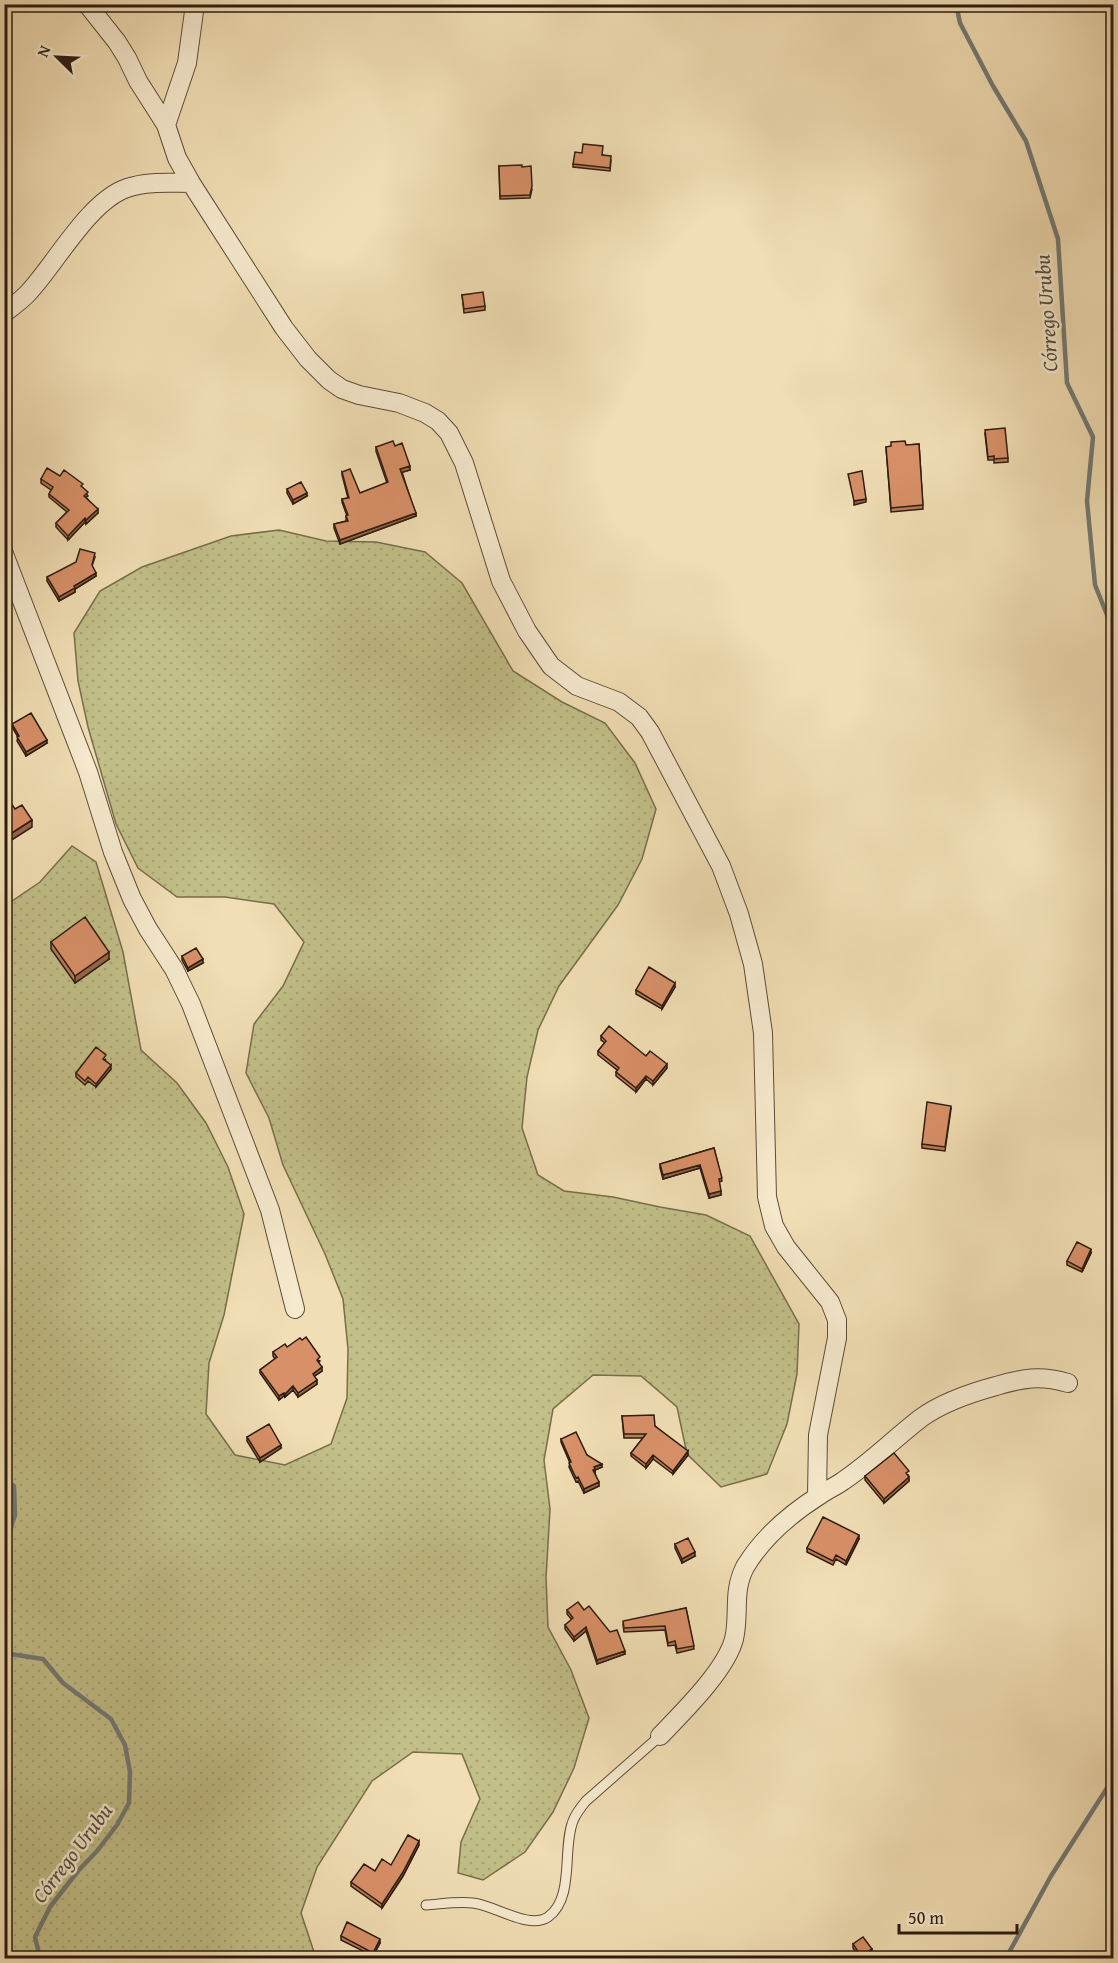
<svg xmlns="http://www.w3.org/2000/svg" width="1118" height="1963" font-family="'Gentium Book Plus',serif">
  <defs>
    <pattern id="grass-dots" width="8" height="8" patternUnits="userSpaceOnUse" patternTransform="scale(1.5)"><rect width="8" height="8" fill="#c2bf88"/><path d="M2 2h.1M6 6h.1" fill="none" stroke="#a7a474" stroke-width="1.8" stroke-linecap="round"/></pattern>
  </defs>
  <rect width="100%" height="100%" fill="#f1deb4"/>
  <filter id="stains"><feTurbulence type="fractalNoise" baseFrequency=".00333" numOctaves="4"/><feColorMatrix values="0 0 0 0 .2 0 0 0 0 .09 0 0 0 0 .02 0 0 0 .5 -.17"/></filter>
  <radialGradient id="worn" r=".72"><stop offset=".6" stop-color="#630" stop-opacity="0"/><stop offset="1" stop-color="#630" stop-opacity=".3"/></radialGradient>
  <path fill="url(#grass-dots)" stroke="#786e4c" stroke-width="1.5" d="M279 530 326 541 376 542 425 552 462 583 513 671 562 702 605 723 635 763 656 809 642 859 618 905 559 986 538 1030 527 1077 522 1128 538 1175 564 1191 613 1197 660 1207 706 1215 750 1236 799 1324 797 1374 787 1424 767 1474 721 1487 687 1454 677 1407 641 1376 593 1375 553 1409 544 1460 550 1509 546 1578 548 1627 571 1670 589 1718 574 1768 553 1812 525 1852 483 1880 458 1873 461 1842 480 1799 462 1754 413 1752 372 1781 317 1867 301 1913 316 1958H5V906L40 882 72 846 96 862 123 952 141 1050 177 1083 206 1123 228 1167 244 1214 224 1315 209 1363 206 1414 235 1455 285 1465 331 1444 347 1398 348 1349 343 1299 325 1254 283 1165 269 1118 246 1073 254 1024 283 986 304 942 274 904 225 897H177L138 868 116 824 88 727 78 681 74 633 100 591 142 567 231 536Z"/>
  <g fill="none" stroke-linecap="round" stroke-linejoin="round">
    <path stroke="#737a76" stroke-width="4.5" d="M956 4 960 23 993 86 1026 141 1058 239 1067 383 1093 437 1087 501 1095 585 1114 632
      M4 1479 14 1486 15 1515 10 1530 4 1532
      M4 1653 43 1659 63 1683 111 1719 125 1745 130 1772 129 1803 117 1825 97 1851 78 1871 50 1907 35 1937 40 1958
      M1006 1958 1051 1876 1114 1777"/>
    <defs>
      <path id="service" d="M426 1905C441 1904 458 1901 473 1903 494 1905 529 1930 548 1917 575 1898 562 1848 573 1821 576 1813 581 1807 586 1801L660 1736"/>
      <path id="minor" d="M87 4 117 42 127 58 138 81 166 125 177 158 191 183 284 328 308 359 329 380 342 389 359 395 399 403 425 413 438 421 449 433 464 463 501 581 527 631 551 666 577 686 619 702 639 717 650 732 721 866 739 914 753 964 763 1033 767 1197 774 1226 786 1247 830 1302 837 1320V1338L818 1435 817 1496
        M166 125 187 63 195 4
        M4 313C13 306 22 300 29 292 56 263 89 201 127 188 147 181 170 183 191 183
        M4 554 88 772 113 852 132 899 148 929 174 969 191 1004 270 1210 295 1309
        M660 1736C683 1712 726 1670 734 1639 740 1614 732 1592 745 1567 763 1537 790 1514 820 1495 827 1490 836 1486 843 1481 871 1462 895 1438 921 1418 943 1402 970 1393 996 1386 1023 1378 1040 1375 1068 1383"/>
    </defs>
    <use href="#service" stroke="#5e4c3a" stroke-width="11"/>
    <use href="#minor" stroke="#5e4c3a" stroke-width="20"/>
    <use href="#service" stroke="#f6eace" stroke-width="9"/>
    <use href="#minor" stroke="#f6eace" stroke-width="18"/>
  </g>
  <path fill="#ba7c59" stroke="#2d1c11" stroke-width="1.5" d="M603 155 611 160 610 171 573 167V164Z
    M499 166 532 189 530 198 500 199Z
    M462 295 485 306V310L464 313Z
    M985 434 1008 458V462L994 463V460H988Z
    M919 444 923 509 891 512 886 447Z
    M395 446 410 470 402 472 416 516 340 544 334 528V524L346 521V516H347L342 502V499L348 498 342 475V472L360 493 387 483 376 451V447Z
    M60 476 83 488 88 496 86 497 98 513 86 524 85 522 68 540 56 527V523L67 512 49 497V494L51 490 41 483V479Z
    M287 489 307 496 293 504 287 493Z
    M95 557 92 566 96 576 75 589V592L59 601 47 581V577Z
    M12 724 47 743 26 756 17 741 18 737 12 727Z
    M51 942 109 959 75 983 51 949Z
    M182 956 203 963 188 971 182 960Z
    M675 987 662 1009 636 994V990Z
    M601 1036 646 1056 667 1068 653 1085 646 1079 636 1092 616 1076V1072L617 1070 598 1055V1051L605 1043 601 1040Z
    M106 1059 105 1060 111 1069 96 1087 88 1081 85 1085 76 1077V1073Z
    M951 1109 945 1151 922 1148V1144Z
    M714 1148 722 1181 719 1182 721 1195 709 1198 700 1168 663 1179 660 1168V1164Z
    M1091 1253 1082 1272 1067 1265V1261Z
    M287 1347 320 1361 318 1363 322 1371 314 1376 317 1384 298 1397 293 1390 285 1397 284 1396 279 1400 260 1373V1370L275 1359 273 1356V1352Z
    M622 1416 655 1426 688 1455 673 1474 653 1459 646 1468 631 1456V1453L643 1438H624Z
    M247 1437 281 1448 260 1462 247 1441Z
    M561 1439 587 1455 602 1467 595 1470V1473L599 1486 584 1493 578 1481 576 1482 569 1467 570 1463 561 1442Z
    M908 1475 909 1481 884 1503 865 1480V1476L909 1475Z
    M859 1539 846 1565 836 1559 833 1565 807 1552V1548Z
    M675 1544 695 1556 682 1563 675 1548Z
    M686 1608 694 1649 677 1653 675 1645 668 1646 665 1630 624 1632 623 1624Z
    M567 1610H584L625 1654 597 1664 586 1631 574 1641 565 1629V1625L572 1620 567 1614Z
    M419 1845 403 1876 382 1908 351 1886V1882L375 1871 391 1865Z
    M341 1936 380 1943 373 1956 341 1940Z
    M853 1944 872 1953 863 1959H860L853 1948Z"/>
  <path fill="#976549" stroke="#2d1c11" stroke-width="1.5" d="M410 466V470L400 473V469Z
    M307 493V496L293 504V500Z
    M866 499V502L854 505V501Z
    M98 509V513L86 524V520Z
    M416 513V516L340 544V540Z
    M85 518V522L68 540V536Z
    M96 573V576L75 589V592L59 601V597L74 586Z
    M47 740V743L26 756V752Z
    M32 820V827L4 845V838Z
    M109 952V959L75 983V976Z
    M203 959V963L188 971V968Z
    M675 983V987L662 1009V1006Z
    M667 1064V1068L653 1085V1081Z
    M111 1065V1069L96 1087V1084Z
    M646 1076V1079L636 1092V1088Z
    M700 1165V1168L663 1179V1175Z
    M721 1191V1195L709 1198V1194Z
    M1091 1249V1253L1082 1272V1269Z
    M322 1367V1371L313 1377V1374Z
    M317 1380V1384L298 1397V1393Z
    M293 1386V1390L285 1397V1394Z
    M284 1393V1396L279 1400V1396Z
    M281 1445V1448L260 1462V1458Z
    M688 1451V1455L673 1474V1471Z
    M653 1455V1459L646 1468V1464Z
    M602 1464V1467L595 1470V1473L593 1474 594 1467Z
    M909 1477V1481L884 1503V1499Z
    M599 1482V1486L584 1493V1489Z
    M859 1535V1539L846 1565V1561Z
    M695 1552V1556L682 1563V1559Z
    M586 1627V1631L574 1641V1637Z
    M625 1651V1654L597 1664V1660Z
    M419 1841V1845L403 1876 382 1908V1904Z
    M380 1939V1943L373 1956V1953Z
    M872 1949V1953L863 1959H861V1956Z"/>
  <path fill="#d89068" stroke="#2d1c11" stroke-width="1.5" d="M583 144 603 146 602 155 611 156 610 168 573 164 575 152 582 153Z
    M522 165V167L531 166 532 186 530 195 500 196 499 166Z
    M483 292 485 306 464 309 462 295Z
    M1005 428 1008 458 994 459V456L988 457 985 430Z
    M393 441 395 446 402 443 410 466 400 469 416 513 340 540 334 524 348 521 346 516 348 515 342 499 349 498 342 472 350 469 360 493 388 482 376 447Z
    M905 441 906 445 919 444 923 505 891 508 886 447 891 446V442Z
    M47 468 60 476 64 470 83 484 81 486 88 492 84 496 98 509 86 520 85 518 68 536 56 523 69 510 49 494 53 487 41 479Z
    M862 471 866 499 854 501 848 474Z
    M301 482 307 493 293 500 287 489Z
    M80 549 95 553 92 565 96 573 74 586 75 588 59 597 47 577 76 562Z
    M31 713 47 740 26 752 17 737 19 736 12 724Z
    M4 793 15 809 22 805 32 820 4 838Z
    M85 917 109 952 75 976 51 942Z
    M196 948 203 959 188 968 182 956Z
    M649 967 675 983 662 1006 636 990Z
    M609 1026 646 1056 650 1051 667 1064 653 1081 646 1076 636 1088 616 1072 619 1068 598 1051 606 1041 601 1036Z
    M96 1047 106 1055 103 1059 111 1065 96 1084 88 1077 85 1081 76 1073Z
    M927 1102 951 1106 945 1147 922 1144Z
    M714 1148 722 1178 719 1179 721 1191 709 1194 700 1165 663 1175 660 1164Z
    M1077 1242 1091 1249 1082 1269 1067 1261Z
    M306 1337 320 1357 317 1360 322 1367 313 1374 317 1380 298 1393 293 1386 285 1394 284 1393 279 1396 260 1370 277 1357 273 1352 285 1344 287 1347 300 1338 302 1340Z
    M654 1415 655 1426 688 1451 673 1471 653 1455 646 1464 631 1453 646 1434H624L622 1416Z
    M269 1424 281 1445 260 1458 247 1437Z
    M576 1432 587 1455 602 1464 594 1467 595 1469 593 1470 599 1482 584 1489 578 1477 576 1478 569 1463 571 1462 561 1439Z
    M894 1453 909 1471 906 1473 909 1477 884 1499 865 1476Z
    M823 1517 859 1535 846 1561 836 1555 833 1561 807 1548Z
    M688 1538 695 1552 682 1559 675 1544Z
    M578 1602 584 1610 589 1606 610 1632 617 1630 625 1651 597 1660 586 1627 574 1637 565 1625 573 1618 567 1610Z
    M686 1608 694 1646 677 1649 675 1641 668 1643 665 1626 624 1628 623 1621Z
    M408 1835 419 1841 403 1872 382 1904 351 1882 364 1864 375 1871 382 1859 391 1865Z
    M347 1922 380 1939 373 1953 341 1936Z
    M863 1937 872 1949 861 1956 853 1944Z"/>
  <g text-anchor="middle" dominant-baseline="central" stroke-width="5" stroke-linejoin="round" paint-order="stroke">
    <g font-size="21" font-style="italic" fill="#504b43" stroke="#f6eace">
      <text transform="translate(1046 313) rotate(-94)">Córrego Urubu</text>
      <text transform="translate(72 1853) rotate(-53)">Córrego Urubu</text>
    </g>
  </g>
  <rect width="1118" height="1963" fill="none" stroke="#f1deb4" stroke-width="24"/>
  <rect x="6" y="6" width="1106" height="1951" fill="none" stroke="#2d1c11" stroke-width="3"/>
  <rect x="12" y="12" width="1094" height="1939" fill="none" stroke="#2d1c11" stroke-width="1.5"/>
  <g transform="translate(57 57) rotate(294)" stroke="#f6eace" stroke-width="4.5" paint-order="stroke">
  <path d="M0-4.5L10 22L0 15L-10 22Z" fill="#2d1c11"/>
  <text y="-9" font-size="16" font-weight="bold" text-anchor="middle" fill="#2d1c11">N</text>
  </g>
  <path d="M899 1924v9h118v-9" fill="none" stroke="#2d1c11" stroke-width="3"/>
  <text x="908" y="1924" font-size="18" fill="#2d1c11" stroke="#f6eace" stroke-width="4.5" paint-order="stroke">50 m</text>
  <rect width="100%" height="100%" filter="url(#stains)"/>
  <rect width="100%" height="100%" fill="url(#worn)"/>
</svg>
